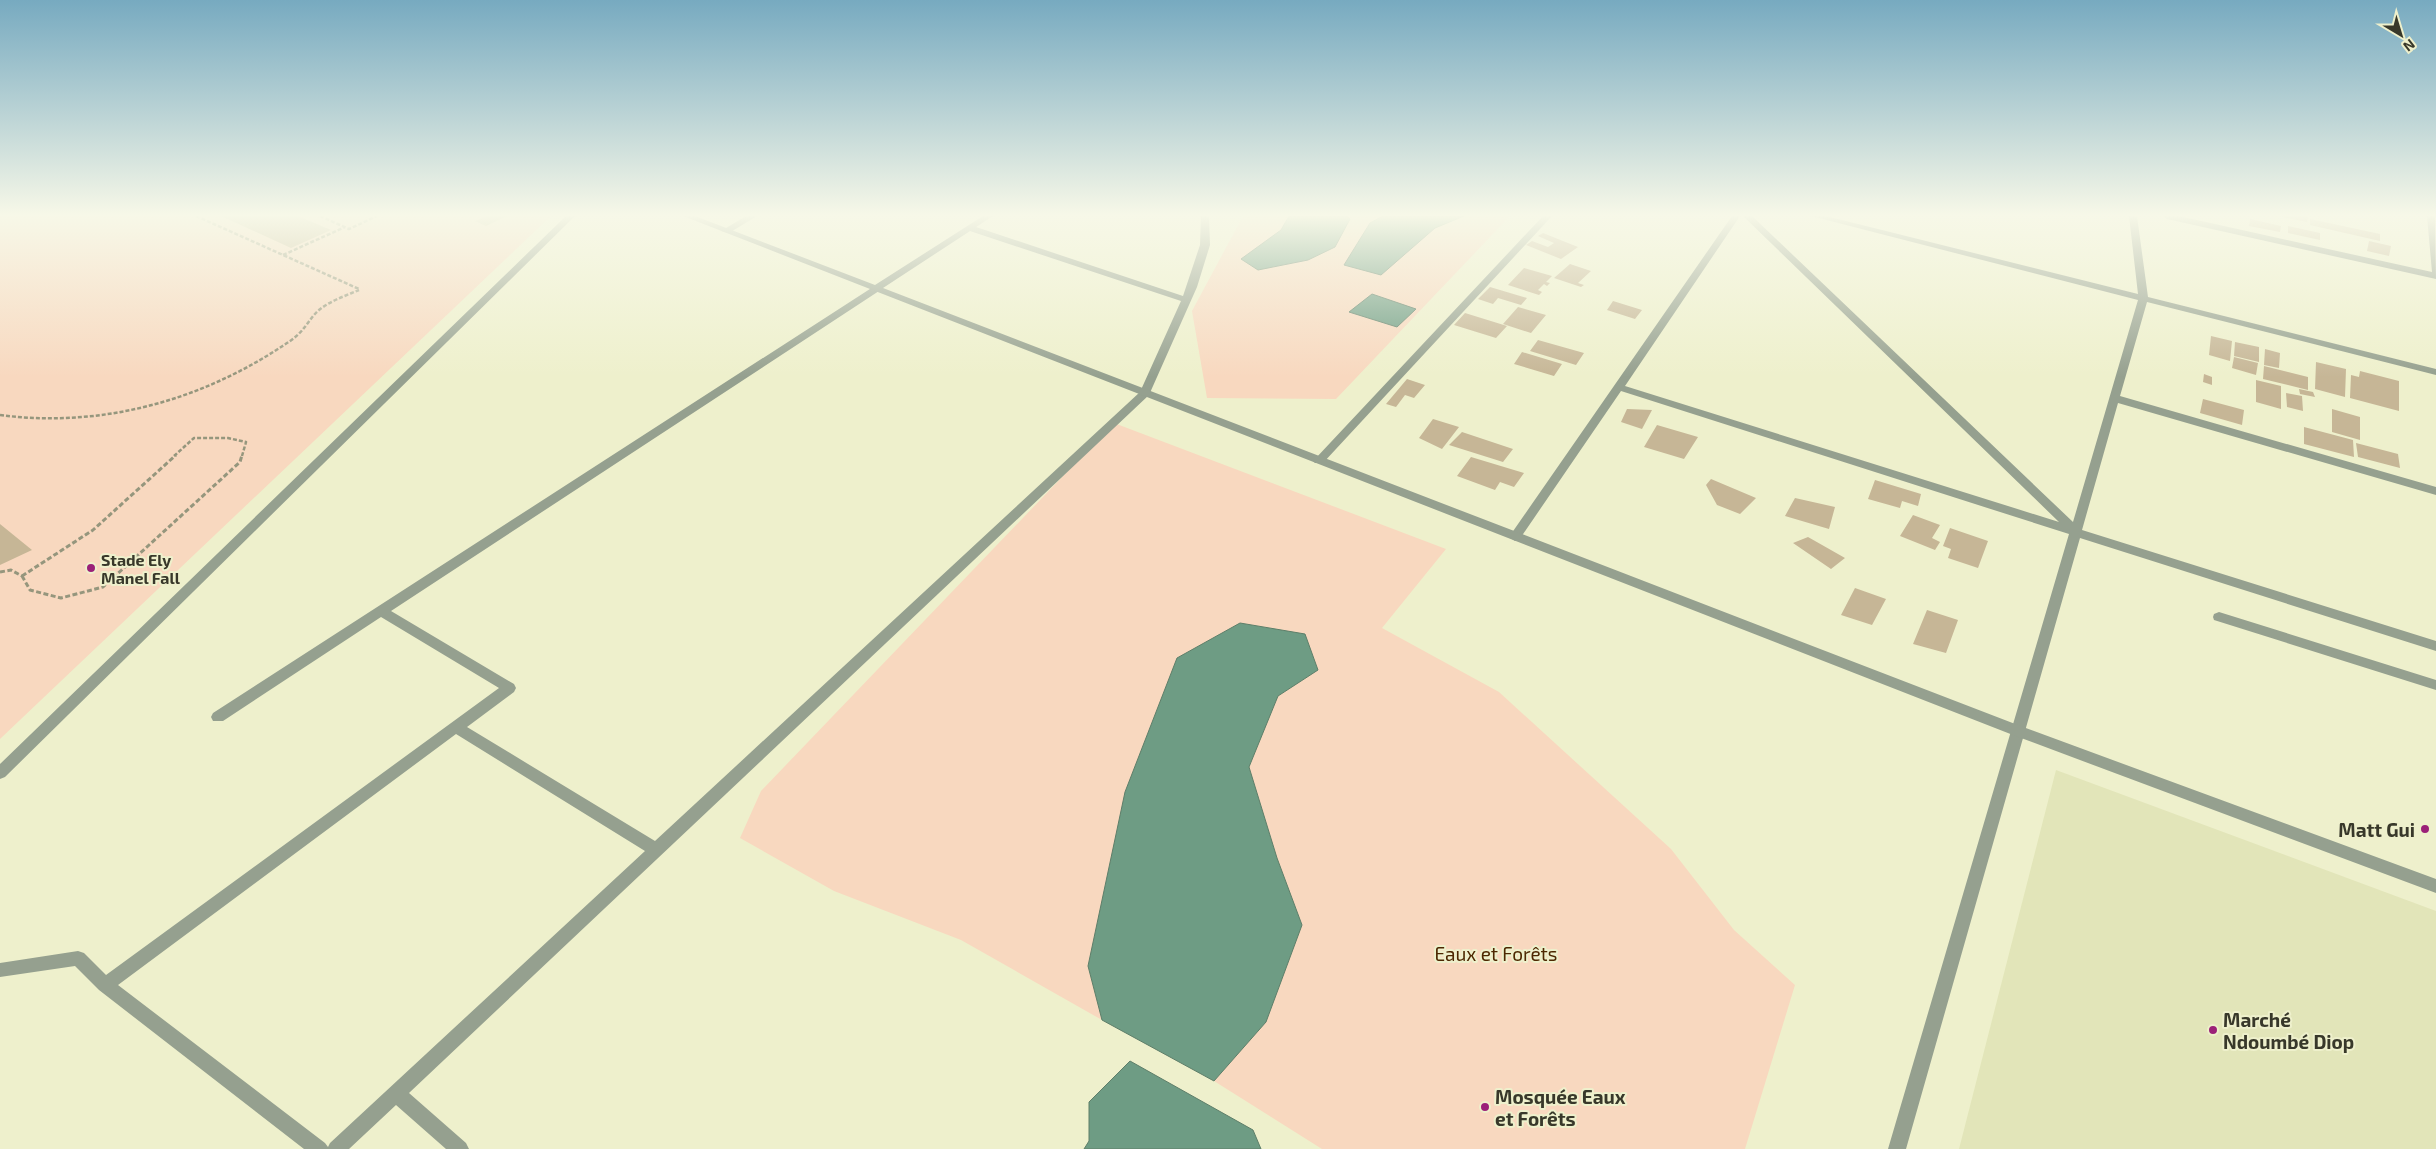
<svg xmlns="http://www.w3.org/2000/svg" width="2436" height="1149" font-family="'Exo 2',sans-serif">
  <rect width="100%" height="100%" fill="#eef0cc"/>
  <path fill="#e2e5b9" d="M2056 770 2436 911V1149H1959Z"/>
  <path fill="#f8d8bf" d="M0 216H551L0 739Z
    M1243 216H1510L1336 399 1207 398 1192 311Z
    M1114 423 1446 549 1382 628 1499 692 1671 849 1734 930 1795 985 1745 1149H1322L1214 1081 1266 1022 1302 925 1277 858 1249 767 1278 696 1318 670 1305 634 1240 623 1177 658 1088 966 1102 1020 961 940 834 891 740 838 761 791Z"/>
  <path fill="#6e9c84" stroke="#5e7e69" d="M1289 216H1347L1350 219 1335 247 1308 260 1258 270 1241 259 1281 230Z
    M1383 216H1464L1435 228 1381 275 1344 265 1370 223Z
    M1372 294 1416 309 1397 327 1349 312Z
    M1240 623 1305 634 1318 670 1278 696 1249 767 1277 858 1302 925 1266 1022 1214 1081 1102 1020 1088 966 1125 792 1177 658Z
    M1130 1061 1253 1130 1261 1149H1084L1089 1141V1102Z"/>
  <path fill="#c6b696" d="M221 216H298L331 230 291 248Z
    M487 216H507L486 226 475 221Z
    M2282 216H2308L2307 222 2282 217Z
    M2250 219 2281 226 2280 232 2249 226Z
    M2310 219 2380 234V241L2310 225Z
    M2288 226 2320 233V240L2288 233Z
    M1543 233 1578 247 1561 259 1526 245 1532 241 1548 247 1554 243 1538 236Z
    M2369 241 2391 246 2389 256 2367 251Z
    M1570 264 1591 271 1578 283 1584 285 1581 287 1554 278Z
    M1524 268 1552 276 1546 282 1550 283 1547 286 1544 284 1538 290 1542 292 1539 295 1508 285Z
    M1490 287 1527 298 1521 305 1498 298 1493 304 1478 299Z
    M1613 301 1642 310 1635 319 1607 310Z
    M1518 307 1546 315 1531 333 1503 324Z
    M1465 313 1507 326 1496 338 1454 325Z
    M2211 336 2232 341 2230 361 2209 355Z
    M1538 340 1584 353 1576 365 1530 351Z
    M2235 342 2259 347V362L2234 356Z
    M2265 349 2280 353 2279 368 2264 365Z
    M1522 352 1562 364 1554 376 1514 364Z
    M2234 357 2258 363 2256 375 2232 368Z
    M2316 362 2346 369 2345 397 2315 389Z
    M2264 366 2308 377V390L2263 379Z
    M2360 371 2399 381V411L2350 398 2351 375 2359 377Z
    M2204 374 2212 377V385L2203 382Z
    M1407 379 1425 385 1414 398 1405 395 1396 407 1386 404Z
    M2256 380 2281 386V409L2256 402Z
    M2299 389 2313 392 2315 397 2300 394Z
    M2286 393 2302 396 2303 411 2287 407Z
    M2203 399 2244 410 2242 425 2200 413Z
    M1627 409 1652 410 1642 429 1621 422Z
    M2332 409 2360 417V440L2332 432Z
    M1433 419 1459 427 1442 449 1419 438Z
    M1657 425 1698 437 1684 459 1644 447Z
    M2304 427 2353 440 2354 457 2304 444Z
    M1462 432 1513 449 1503 462 1449 445Z
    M2356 443 2398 454 2400 468 2358 457Z
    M1471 457 1524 473 1514 487 1500 482 1495 490 1457 476Z
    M1711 479 1756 498 1740 514 1717 505 1706 485Z
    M1875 480 1921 494 1918 506 1902 501 1900 508 1868 499Z
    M1795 498 1835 507 1829 529 1785 516Z
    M1913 515 1940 525 1932 538 1940 542 1935 550 1900 536Z
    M0 524 32 550 0 565Z
    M1950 528 1988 541 1978 568 1948 558 1951 549 1943 546Z
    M1808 537 1845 558 1831 569 1793 543Z
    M1855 588 1886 599 1872 625 1841 615Z
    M1927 610 1958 620 1946 653 1913 644Z"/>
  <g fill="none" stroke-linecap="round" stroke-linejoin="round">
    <path stroke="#95967d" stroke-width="2.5" stroke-dasharray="4 2" stroke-linecap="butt" d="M196 216 359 289
      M320 216 349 229 377 216
      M283 255 345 227
      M0 415C99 428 197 402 281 347 289 342 298 336 304 328 309 322 313 315 319 310 330 301 345 296 359 290
      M174 456 194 438H228L246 442 242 456"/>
    <path stroke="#95967d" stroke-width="3" stroke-dasharray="5 2.5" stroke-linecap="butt" d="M0 572 11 570 22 576
      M22 576 30 590 61 598 103 587 240 462 242 455
      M22 576 93 530 176 455"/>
    <path fill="#95a08f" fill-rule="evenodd" d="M566 216H575L5 777 0 779V764Z
      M746 216H757L729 233 721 231Z
      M1201 216H1209L1210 245 1197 287 1149 395 409 1093 466 1143 469 1149H446L396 1105 349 1149H304L99 990 75 966 0 977V963L78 951 84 953 106 975 499 688 381 617 223 721H213L211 717 213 713 873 287H879V291L391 611 514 684 516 688 514 692 467 727 655 841 1140 392 1181 301 967 230V226H973L1183 296 1200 245ZM456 734 645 851 330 1143 328 1147 325 1143 118 985Z
      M1543 216H1552L1323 463H1315L1313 461 1315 459Z
      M1732 216H1740L1625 386 2059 522 1743 216H1752L2073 522 2138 300 1811 216H1826L2138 294 2129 216H2137L2148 297 2436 369V375L2147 302 2120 396 2436 487V495L2118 403 2082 530 2436 641V651L2080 538 1906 1149H1888L2069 534 1621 391 1519 540 1515 541 1509 537Z
      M2163 216H2179L2432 272 2427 216H2435L2436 279 2167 219Z
      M2219 612 2436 680V690L2214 620 2213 617 2214 614Z"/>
    <path fill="#95a08f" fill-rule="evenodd" d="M683 216H695L875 285 983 216H993L883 288 2023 727 2436 879V893L2013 735Z"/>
  </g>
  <linearGradient id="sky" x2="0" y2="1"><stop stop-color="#77aac0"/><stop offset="0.57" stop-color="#f7f8e8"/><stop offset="1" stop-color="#f7f8e8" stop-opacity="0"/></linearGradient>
  <rect width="2436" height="377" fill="url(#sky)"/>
  <g fill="#9b2078" stroke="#eef0cc" stroke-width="2">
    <circle cx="91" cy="568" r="5"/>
    <circle cx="2425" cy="829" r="5"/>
    <circle cx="2213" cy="1030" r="5"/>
    <circle cx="1485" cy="1107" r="5"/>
  </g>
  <g text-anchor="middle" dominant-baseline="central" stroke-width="4" stroke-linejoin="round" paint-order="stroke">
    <g font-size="16" font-weight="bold" fill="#38382a" stroke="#eef0cc" text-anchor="start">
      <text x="101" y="559">Stade Ely<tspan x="101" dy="18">Manel Fall</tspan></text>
    </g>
    <g font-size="19" font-weight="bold" fill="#38382a" stroke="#eef0cc" text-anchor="start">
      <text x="2415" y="829" text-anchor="end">Matt Gui</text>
      <text x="2223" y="1019">Marché<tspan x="2223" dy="22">Ndoumbé Diop</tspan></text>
      <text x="1495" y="1096">Mosquée Eaux<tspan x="1495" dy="22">et Forêts</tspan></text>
    </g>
    <g font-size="19" fill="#4d2701" stroke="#eef0cc">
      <text x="1496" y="953">Eaux et Forêts</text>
    </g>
  </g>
  <g transform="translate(2401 35) rotate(142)" stroke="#eef0cc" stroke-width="4" paint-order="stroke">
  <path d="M0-4L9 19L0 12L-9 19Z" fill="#38382a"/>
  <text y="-8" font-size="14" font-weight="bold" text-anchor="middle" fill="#38382a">N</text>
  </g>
</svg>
